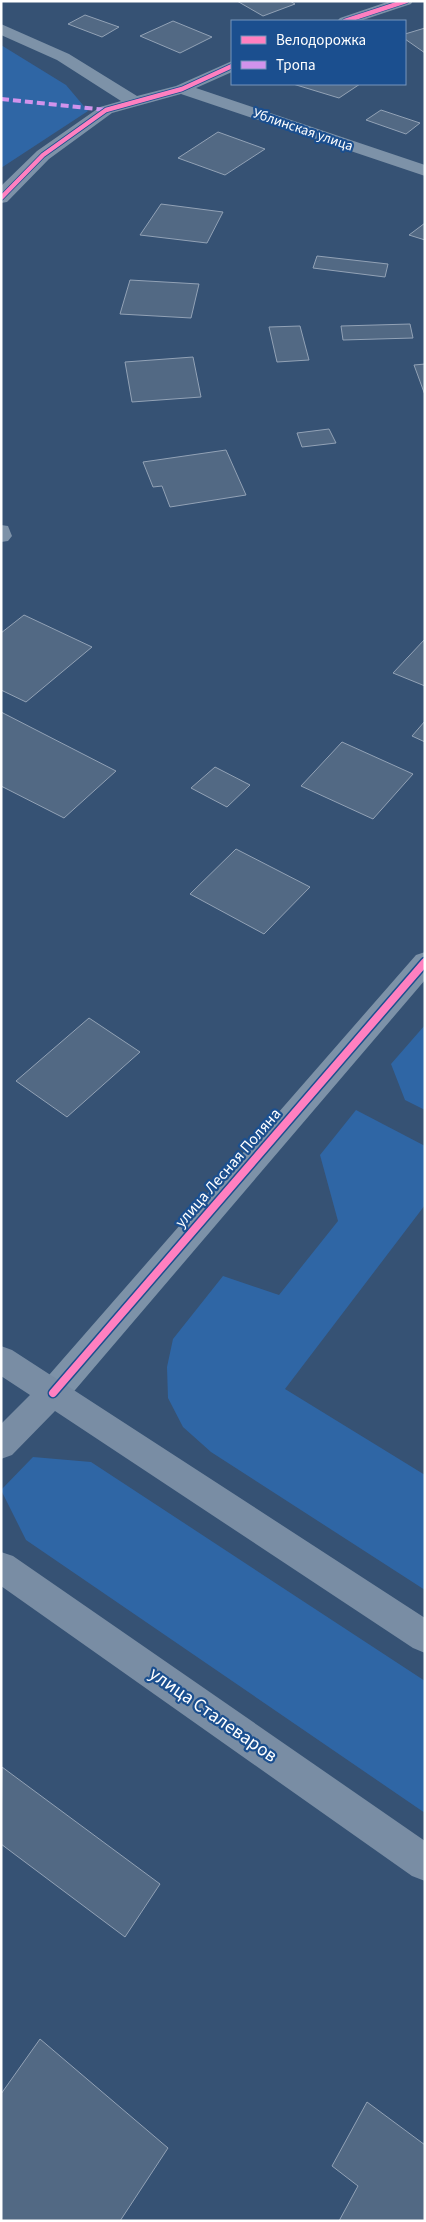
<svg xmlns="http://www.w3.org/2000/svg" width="426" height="2222" font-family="'Source Sans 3',sans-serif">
  <rect width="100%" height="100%" fill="#365274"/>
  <path fill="#2f66a5" d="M1 45 66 85 88 111 1 168Z
    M425 1025V1110L405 1100 391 1064Z
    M356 1110 425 1146V1205L285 1389 425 1475V1590L211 1452 183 1427 168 1398 167 1367 173 1339 223 1276 279 1295 338 1221 320 1155Z
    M33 1457 91 1462 425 1681V1813L26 1540 1 1490Z"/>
  <path fill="#526984" stroke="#92a2b6" d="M237 1H290L295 4 263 16Z
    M85 15 119 27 102 37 68 24Z
    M173 21 212 37 180 53 140 36Z
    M425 28V53L405 39V34Z
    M293 84H360L339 98Z
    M381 110 420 123 406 134 366 120Z
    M218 132 265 149 225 175 178 158Z
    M161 204 223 212 207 243 140 235Z
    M425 223V240L409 235Z
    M317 256 388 264 385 277 313 268Z
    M130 280 199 284 191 318 120 314Z
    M410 324 413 338 343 340 341 326Z
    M300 326 309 360 277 362 269 327Z
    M193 357 201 397 132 402 125 362Z
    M425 364V395L414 365Z
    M329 429 336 443 302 447 297 433Z
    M226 450 246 495 170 507 162 486 153 487 143 462Z
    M24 615 92 647 26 702 1 690V633Z
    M425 639V686L393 673Z
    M1 712 116 771 64 818 1 786Z
    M425 721V742L412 736Z
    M342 742 413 774 373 819 301 786Z
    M215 767 250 785 227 807 191 788Z
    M236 849 310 887 264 934 190 894Z
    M89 1018 140 1052 67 1117 16 1081Z
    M2 1767 160 1884 125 1937 1 1844Z
    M40 2039 168 2148 120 2221H1V2094Z
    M367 2102 425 2145V2221H339L358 2186 332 2166Z"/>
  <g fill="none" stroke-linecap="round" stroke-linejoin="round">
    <path fill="#7d92a8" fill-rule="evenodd" d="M390 1H413L411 4 360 21H337L340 18Z
      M1 24 69 54 137 96 176 86 232 61V72L196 88 425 165V176L181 94 112 113 49 159 7 202 1 203V186L37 151 100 107 121 101 57 60 1 35Z
      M1 525 8 526 12 536 8 541 1 542Z
      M425 952V980L64 1403 53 1407 42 1403 38 1393 42 1383 416 955Z"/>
    <path fill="#798da4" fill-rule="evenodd" d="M1 1346 12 1350 425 1618V1653L413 1648 55 1411 12 1455 1 1459V1424L30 1395 1 1376Z
      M1 1552 13 1556 425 1841V1881L412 1876 1 1586Z"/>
    <path stroke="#d193ec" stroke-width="4" stroke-dasharray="8 4" stroke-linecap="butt" d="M1 99 106 110"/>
    <defs>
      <path id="cycleway-far1" d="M345 21 406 1
        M1 198 43 155 106 110 182 89 232 66"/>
      <path id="cycleway" d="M53 1393 425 962"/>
    </defs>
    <use href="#cycleway-far1" stroke="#1b4f8f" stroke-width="6"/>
    <use href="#cycleway" stroke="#1b4f8f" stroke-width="11"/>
    <use href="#cycleway-far1" stroke="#ff80c0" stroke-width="4.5"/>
    <use href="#cycleway" stroke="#ff80c0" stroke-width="8"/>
  </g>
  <g text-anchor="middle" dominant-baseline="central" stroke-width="4.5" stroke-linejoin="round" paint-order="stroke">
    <g font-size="14" fill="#fff" stroke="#1b4f8f">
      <text transform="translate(303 130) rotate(19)">Ублинская улица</text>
    </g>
    <g font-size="16" fill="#fff" stroke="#1b4f8f">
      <text transform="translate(228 1168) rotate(-49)">улица Лесная Поляна</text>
    </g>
    <g font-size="19" fill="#fff" stroke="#1b4f8f">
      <text transform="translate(213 1715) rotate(35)">улица Сталеваров</text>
    </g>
  </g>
  <rect width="426" height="2222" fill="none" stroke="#ffffff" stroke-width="5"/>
  <rect x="231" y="20" width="175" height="65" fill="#1b4f8f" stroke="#7695bc"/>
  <rect x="241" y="36" width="25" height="8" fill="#ff80c0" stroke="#7695bc"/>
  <text x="276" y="45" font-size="15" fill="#ffffff">Велодорожка</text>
  <rect x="241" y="61" width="25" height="8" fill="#d193ec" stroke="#7695bc"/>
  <text x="276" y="70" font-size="15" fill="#ffffff">Тропа</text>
</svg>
